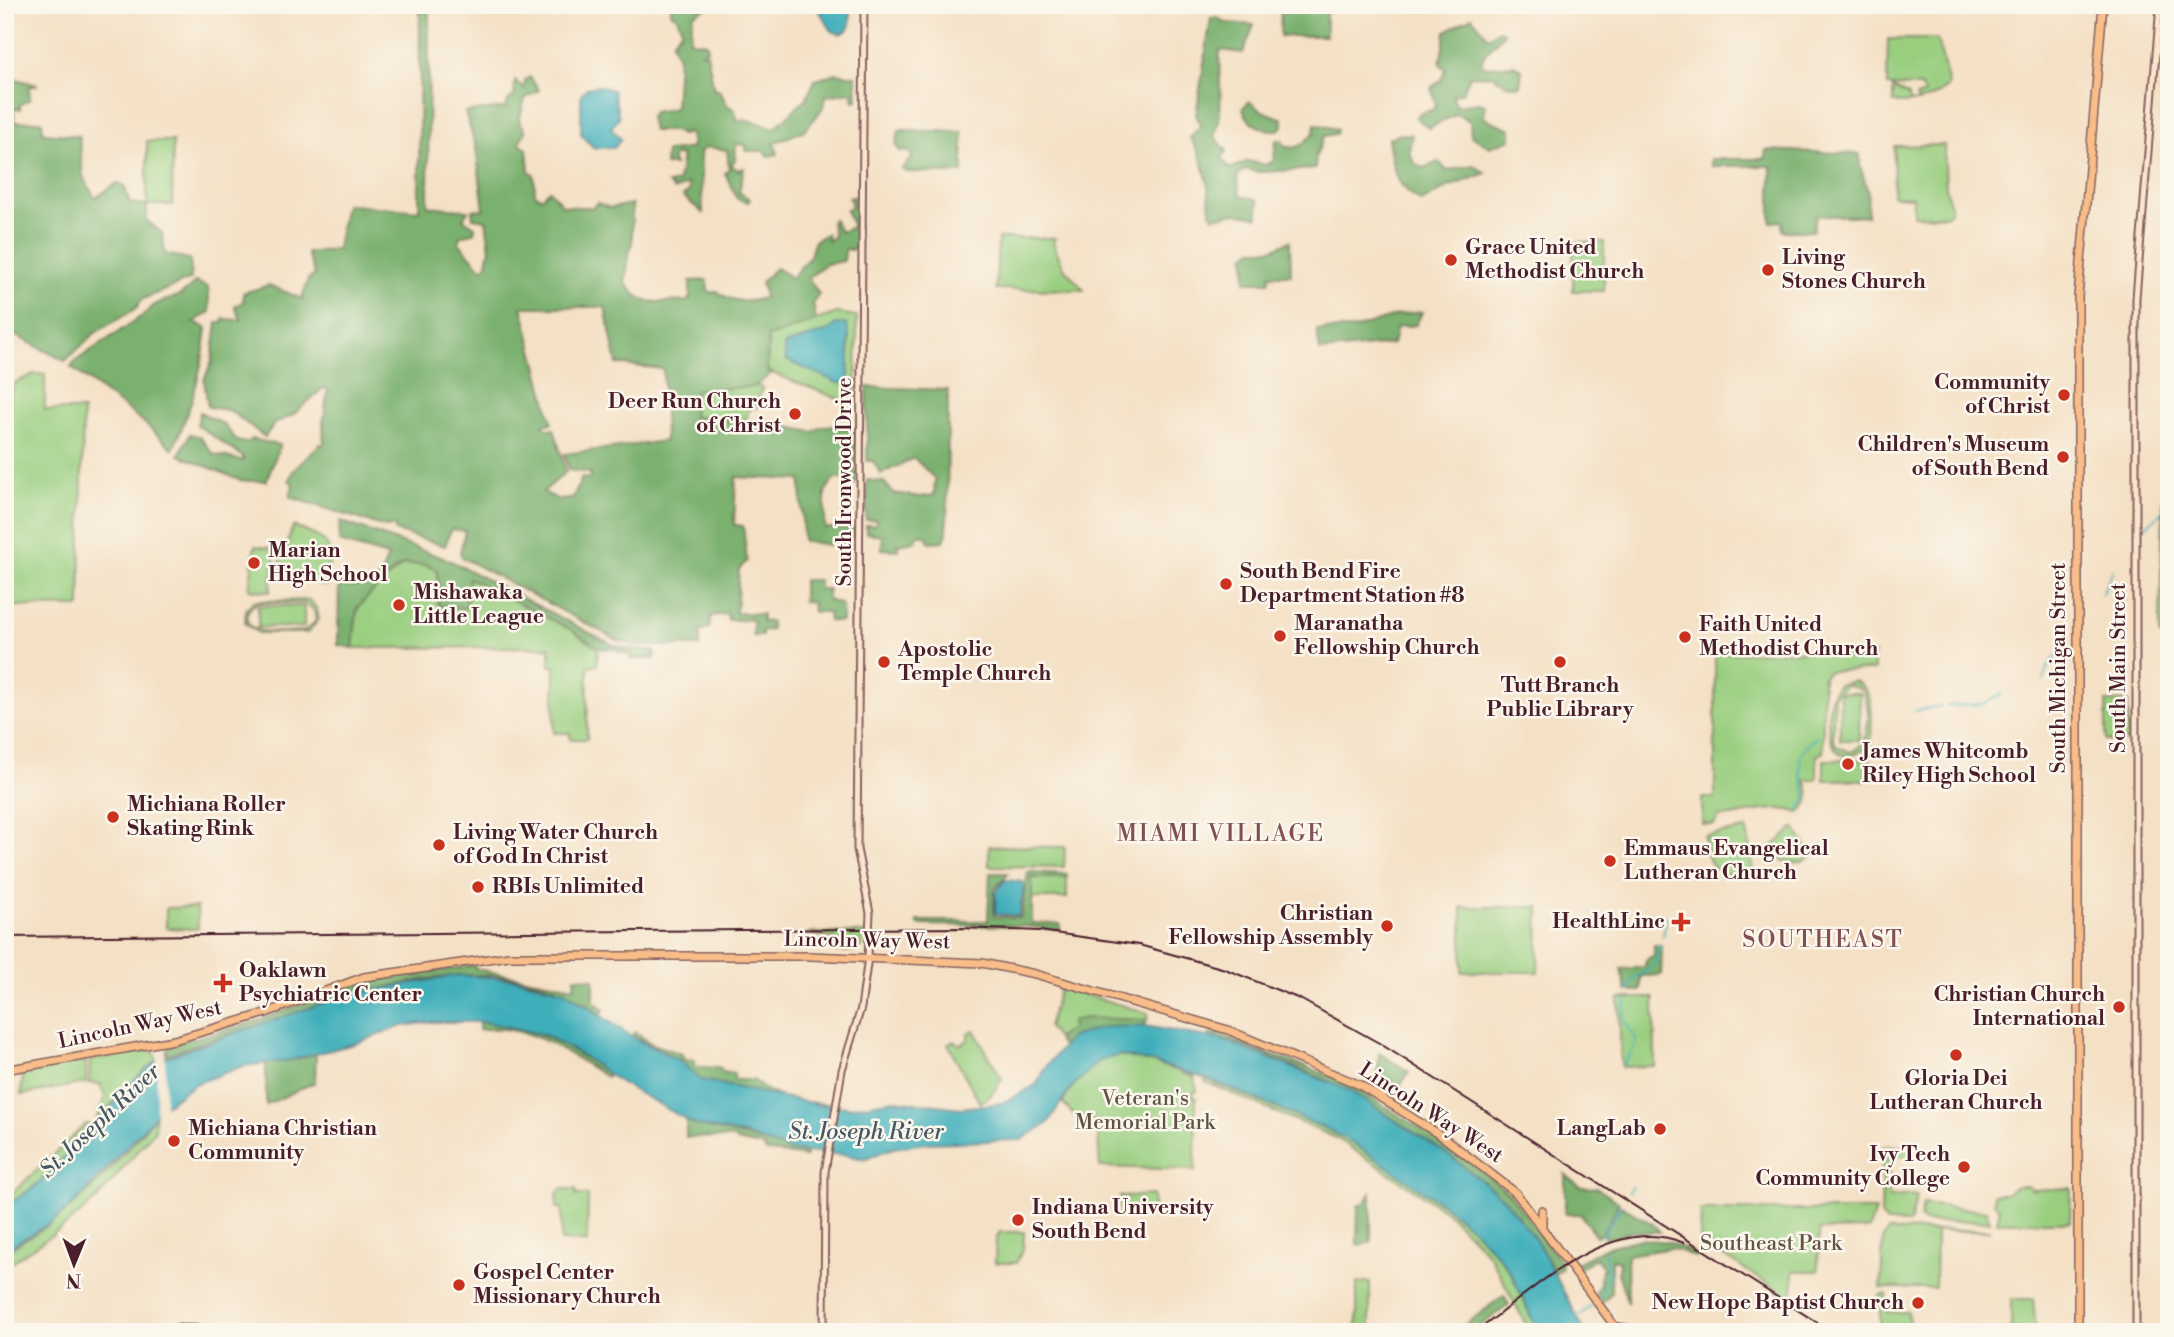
<svg xmlns="http://www.w3.org/2000/svg" width="2174" height="1337" font-family="'Libre Bodoni',serif">
  <rect width="100%" height="100%" fill="#fbf7ec"/>
  <filter id="ink" filterUnits="userSpaceOnUse"><feTurbulence type="fractalNoise" baseFrequency=".0143" numOctaves="2"/><feDisplacementMap in="SourceGraphic" scale="14" xChannelSelector="R" yChannelSelector="G"/><feConvolveMatrix kernelMatrix="1 2 1 2 8 2 1 2 1" color-interpolation-filters="sRGB"/></filter>
  <filter id="wash" filterUnits="userSpaceOnUse"><feTurbulence type="fractalNoise" baseFrequency=".00686" numOctaves="4" result="noise"/><feDisplacementMap in="SourceGraphic" scale="28" xChannelSelector="R" yChannelSelector="G"/><feGaussianBlur stdDeviation="1.57" result="paint"/><feColorMatrix in="noise" values="0 0 0 0 0 0 0 0 0 0 0 0 0 0 0 0 0 1.4 0 .05"/><feComposite in="paint" operator="in"/></filter>
  <g filter="url(#wash)">
    <rect width="100%" height="100%" fill="#f4e0c4"/>
    <path fill="#99ce7f" stroke="#727655" stroke-width="2" fill-rule="evenodd" d="M1888 39H1937L1949 85C1931 102 1917 103 1893 103V88L1909 96 1910 102H1918L1916 97 1925 94 1920 87 1887 86Z
      M147 141H173L172 205H147Z
      M1944 145 1946 188 1951 209 1946 216 1913 215V197L1893 196 1894 146Z
      M998 238H1055L1053 243 1064 268 1084 290 996 289Z
      M1573 242H1604V291H1573Z
      M837 313 857 316 856 399H839L767 371 768 337Z
      M34 374H45V410H83L80 607 7 606 10 394 15 383Z
      M757 386 762 388 756 408 750 407 745 421 693 417 695 389Z
      M2169 520V635L2160 636 2161 577 2165 576Z
      M293 526C333 542 335 544 324 586L283 573 279 566Z
      M255 546 276 549 270 592 249 589Z
      M404 564 426 565 437 570 438 603 466 608 469 577 570 629 598 648 597 665 588 666 587 739H570V733H554L555 666H550V647L353 648 354 620 362 600Z
      M310 600 317 609 319 619 308 633H258L245 623 246 609 254 601ZM258 603H304L314 610 316 621 305 631C291 631 243 638 247 615 248 608 252 605 258 603Z
      M304 606V627H258V606Z
      M1828 651 1829 655 1874 654V670L1829 671 1823 676V752L1817 756V780H1805C1811 795 1811 803 1799 813 1771 802 1746 817 1718 817L1714 825 1702 824V798H1715V653Z
      M1853 681C1880 689 1870 733 1870 756L1866 755 1865 748C1826 781 1820 703 1838 685ZM1847 685 1861 689C1872 704 1872 748 1849 752L1837 746 1833 738 1834 696Z
      M1840 693H1860L1859 740H1840Z
      M2106 702H2128V741H2106Z
      M1824 760H1871V780H1824Z
      M1794 828 1813 855C1797 867 1781 864 1768 850Z
      M1747 829 1753 872C1716 878 1709 872 1704 836Z
      M989 846 1065 847 1064 867 989 866Z
      M1032 878H1067V898H1031Z
      M197 907 198 929 166 928V908Z
      M1462 907H1539L1538 972H1462Z
      M807 933H864L862 946 855 951H836L835 939Z
      M1060 987 1148 1013 1147 1020C1113 1021 1085 1020 1057 1039L1048 1027Z
      M1619 998H1654L1655 1066 1621 1067Z
      M974 1030 1002 1079 991 1095 980 1103 948 1044 954 1041 960 1045 968 1040V1033Z
      M153 1050 157 1060C104 1103 67 1171 5 1206V1200L86 1124H95L105 1097 100 1084 89 1083 90 1060Z
      M1120 1055 1155 1063 1194 1077 1197 1091 1191 1094 1196 1098 1195 1170 1100 1167 1097 1121 1074 1115 1063 1103C1074 1080 1094 1057 1120 1055Z
      M86 1061V1083L21 1095 23 1072Z
      M1206 1079 1327 1129 1354 1144 1444 1205 1475 1231 1499 1256 1511 1273 1538 1332H1530L1490 1256 1446 1211 1336 1138 1205 1082Z
      M156 1115 155 1130 97 1199 65 1226 5 1267V1254C19 1241 35 1235 50 1224 90 1195 126 1153 156 1115Z
      M1887 1145 1917 1149V1158L1916 1156H1889V1197L1917 1195 1910 1223H1887L1881 1215 1883 1147Z
      M2016 1186H2028L2032 1190 2071 1188 2070 1222H1997L2000 1209 1994 1203V1194H2006Z
      M561 1189H576V1195H588L587 1242 561 1241 562 1208H557V1194Z
      M1153 1195V1214L1120 1213V1197Z
      M1923 1204 1986 1211 1990 1221 1924 1222 1920 1218Z
      M1701 1210H1875L1869 1229 1819 1230 1818 1271H1793V1300L1700 1241Z
      M1888 1231 1988 1230 1990 1231H1936L1935 1288H1881L1883 1238Z
      M1000 1232H1024L1023 1249 1016 1263H995L996 1239Z
      M1370 1282V1329L1357 1330V1283Z
      M1886 1294 1887 1312H1908L1909 1331 1880 1329V1295Z
      M2011 1299H2033L2036 1330H2011Z"/>
    <path fill="#7ab16e" stroke="#62684c" stroke-width="2" fill-rule="evenodd" d="M420 5H429L428 206 468 210 463 219 475 226 474 233 460 236 459 243 481 268 486 267 490 249 486 220 473 218 472 210 484 209 476 147 465 112 505 108 509 99 514 96 515 80 524 89 525 80 530 77 539 90 525 99 519 120 526 132 519 142 527 149 529 171 534 174 535 194 541 198 549 190 562 205C572 207 582 208 593 207L597 203 610 208 632 204V246C625 256 629 272 625 282 644 309 653 301 687 301L690 299V281L707 280 708 291 712 293 717 291C730 302 749 304 765 297L761 282 776 268 792 278 810 256 815 240 827 234 828 241 834 236 831 222 834 219 840 232 853 227 846 210 852 206 849 197H857L858 249 845 250 844 261 826 264 808 278 819 294 813 303 816 320 768 337 767 371 772 373 754 387 695 390 693 417 785 423 791 428 814 432C825 421 844 426 856 433V484H847L846 479H834L825 492V528L856 529V538H844L843 547 803 541 801 480 736 477 734 525 743 526 747 561 739 569 736 613 762 614V621L771 622V630L762 631V636H753V620H728L727 614 711 616 709 628 700 632V646H641L619 641 463 558 460 553 465 531 451 529 445 546 395 531V526L385 527 290 497 293 484 289 480 293 471 319 445 324 444 323 424 328 389 323 388 293 415 274 424 265 437 229 410 208 407 204 380 212 362 217 323H223V319L241 320 235 306 243 302V293L269 285 302 299 308 279 315 275 307 253 337 249 345 204 419 211ZM522 307H605L617 364 663 369 665 441 564 454 569 470 591 473 589 479 582 478 572 499 559 500 543 492 566 472 554 429H546L543 425 552 423Z
      M671 5H711L693 15 690 41 707 43 708 49 702 52 707 53 714 90H719L728 106 734 109 738 121 744 119 775 128 806 99 815 80 836 73 856 76 857 100 854 101 851 92 826 96 822 109 805 130 774 143 778 154 768 156 763 151H746V145L736 144 735 160 731 165 738 170 744 168 739 192 750 199 748 202 737 199 725 173 729 168 727 150 707 147 700 152 703 213 683 196 689 192 688 184 674 190 668 184 678 182 682 156 675 155 672 159 674 165H665L666 152 692 148 690 133 681 135 675 131H653L650 117 653 112 675 108 678 58 672 42 682 30 677 17 671 13Z
      M1281 5H1323L1326 12V36H1280Z
      M1216 17 1226 23 1254 25 1243 53 1220 50C1217 77 1226 111 1214 136L1227 151 1222 158 1230 169 1248 161 1266 165 1274 161 1276 140H1282L1284 146C1298 151 1304 143 1314 133L1315 124 1337 129 1336 134 1324 136 1316 156 1315 169 1259 172 1246 169 1237 176 1240 196 1258 200V217L1236 213 1214 217C1208 209 1210 205 1209 196 1208 176 1201 153 1190 138L1201 125 1196 115 1211 18Z
      M1472 17 1488 37 1499 30 1504 33 1485 54 1481 62 1485 67 1514 65 1522 69 1520 86 1507 85 1492 75 1470 76 1463 92 1453 95 1456 106 1478 103 1485 105 1484 118 1511 129V139L1490 147 1471 136 1470 121 1457 114 1429 128 1416 118 1419 114 1434 109 1436 104 1431 88 1441 80 1446 69 1440 64 1446 31Z
      M5 76 38 85 29 87 30 99 20 105V109H14V122L42 121 43 133 79 136 83 177 95 198 116 184 124 185 130 203 147 205V221L162 233 165 254 190 259 191 279 143 299 135 309 95 333 65 361 11 333Z
      M1249 101 1260 110 1283 119V126L1278 130C1263 131 1247 124 1243 108Z
      M899 130 963 132V173L906 172 902 169 912 158 910 152 900 151 896 146Z
      M1401 134 1412 135 1409 151 1414 163 1423 168 1439 162 1447 171 1473 165 1486 173 1448 187 1421 202C1391 181 1394 170 1388 139Z
      M1766 150 1860 154V166L1868 192 1867 216H1816L1813 231H1783L1782 221 1771 222V166H1711V159H1765Z
      M1290 241 1291 275H1270L1269 282H1246L1245 255 1253 249H1272Z
      M195 282 208 287 210 312 194 322 207 328C202 373 191 407 173 449L141 420 71 367 77 360 145 314C159 295 175 306 195 282Z
      M1422 312 1416 325 1397 327 1393 344 1320 351 1317 330 1354 329 1398 315Z
      M867 387 948 390 947 533 944 541 929 542 926 535H918L915 541 898 544V550L882 549V535L866 533V525H876V520H866L867 480 884 482 893 493 921 497 934 495 935 479 914 458 881 474 873 461H867Z
      M200 412 223 424 237 441 247 443 252 439 280 445 266 481H242L179 455 190 434 200 437 213 454 243 461V457L197 425Z
      M2165 451H2169L2165 577H2161Z
      M340 521 449 560 611 644 628 649 655 651V659H630V655L614 649 598 648 570 629 469 578 466 608 439 606 437 570 426 565 404 564 395 569 357 608 353 648 338 645 339 584 353 587 379 579 388 556 339 542Z
      M803 580H819V589H828V600L842 605V622L829 621 828 612H813L812 602H803Z
      M1028 872 1067 874V878H1032V923L1060 924V930L1022 926 918 925V921H988L990 873H1009L994 890V917L1021 918Z
      M1654 945H1662L1661 975 1641 976V991H1626L1621 969 1645 967 1646 960 1654 955Z
      M475 965 476 969 574 987 575 977 594 979V1002L604 1010 600 1015C511 940 375 988 278 1019 240 1031 201 1041 165 1056L169 1045 254 1022 355 984Z
      M1081 1019 1090 1018 1147 1020 1145 1026 1071 1037 1063 1047 1057 1039 1071 1029 1072 1021Z
      M479 1022C529 1021 570 1047 609 1074L606 1077C568 1053 528 1022 479 1030Z
      M635 1032 652 1044 682 1054 683 1059 695 1060V1067L721 1068V1072L734 1073V1080H754C770 1100 809 1103 833 1104L832 1106 790 1101 710 1084 701 1080 679 1060 632 1036Z
      M1213 1032 1346 1082 1456 1151 1510 1194 1560 1261 1562 1268 1555 1273 1538 1243 1430 1144 1347 1089 1252 1049 1208 1036Z
      M316 1052 315 1082 266 1105V1063Z
      M1379 1053 1409 1072 1392 1099 1376 1089Z
      M686 1120 806 1154V1157L765 1151V1147L737 1141 734 1138 686 1137Z
      M1565 1174 1580 1187 1597 1188 1619 1203 1602 1234 1596 1236 1580 1214H1565Z
      M1371 1193V1242L1360 1245 1357 1244 1358 1206 1365 1203Z
      M1621 1206 1653 1224 1660 1232H1630L1605 1239 1606 1230Z
      M1641 1239 1669 1242 1693 1252 1695 1257 1672 1248 1627 1255 1628 1303 1618 1273 1619 1261 1611 1259V1293L1602 1302 1595 1293 1600 1284V1271L1604 1269 1596 1258 1578 1269 1574 1264 1607 1247Z
      M1504 1295 1509 1305 1472 1332H1456Z"/>
    <path fill="#3eaeba" stroke="#446672" stroke-width="2" d="M826 5H850C850 17 854 31 840 34L832 31 818 9H824Z
      M599 86 613 90 619 118 611 128 621 139 614 148H594L581 134V94L587 88Z
      M836 324H846L849 333V380L840 384 786 360 784 345 828 331Z
      M1005 880 1023 882 1024 886 1019 916 995 914 996 892Z
      M458 975 517 979 564 991 637 1040 679 1060 701 1080 821 1105 851 1107 895 1100 961 1108 1002 1103 1036 1085 1043 1070 1071 1037 1104 1027 1145 1026 1223 1040 1347 1089 1450 1156 1490 1187 1505 1200 1538 1243 1585 1332H1538L1511 1273 1498 1256 1475 1231 1444 1205 1354 1144 1327 1129 1210 1080 1155 1063 1120 1055 1099 1061 1069 1090 1048 1123 1021 1140 927 1143 893 1148 864 1159 846 1155 790 1151 745 1135 696 1125 621 1083 580 1054 545 1035 485 1022H431L402 1026 354 1044 287 1061 243 1066 195 1084 164 1106 80 1198 51 1223 16 1243 5 1254V1206L33 1188 96 1126 125 1088 157 1060 347 995Z"/>
    <path fill="#f4e0c4" d="M165 1052V1111L156 1119 157 1056Z"/>
    <g fill="none" stroke-linecap="round" stroke-linejoin="round">
      <path stroke="#3eaeba" stroke-width="2" d="M2141 531 2162 512
        M2102 595 2113 570
        M2044 680 2047 667 2059 654
        M1947 706 1985 704 2002 693
        M1915 711 1941 706
        M1798 811 1806 799C1803 772 1788 754 1819 736
        M1663 936 1667 916
        M1627 991 1634 979 1653 967 1660 945
        M1622 1066 1633 1050 1636 1039 1623 1019 1626 999
        M1629 1192 1631 1187
        M1603 1236 1620 1206
        M1600 1299 1608 1276 1605 1253
        M1576 1319 1595 1302"/>
    </g>
  </g>
  <g filter="url(#ink)">
    <g fill="none" stroke-linecap="round" stroke-linejoin="round">
      <defs>
        <path id="secondary" d="M1615 1326 1640 1330
          M156 1332 178 1328 437 1332
          M824 1332 825 1172 842 1070 861 1008 868 957 870 913 857 849 864 5
          M2136 1332V298L2160 5"/>
        <path id="primary" d="M5 1070 174 1040 263 1014 364 977 509 956H810L982 963 1035 974 1228 1030 1360 1085 1443 1137 1516 1193 1619 1332
          M1542 1227V1210
          M1621 1332H1657
          M2078 1332V297L2103 5"/>
      </defs>
      <use href="#secondary" stroke="#866361" stroke-width="9"/>
      <use href="#primary" stroke="#866361" stroke-width="10"/>
      <use href="#secondary" stroke="#fce5cf" stroke-width="5"/>
      <use href="#primary" stroke="#f8bd88" stroke-width="7"/>
      <path stroke="#4a1f2b" stroke-width="2" d="M5 937 961 928 1040 931 1139 945 1225 969 1300 999 1379 1043 1832 1332
        M1476 1332C1533 1290 1610 1212 1684 1243"/>
    </g>
  </g>
  <g fill="#c8321e" stroke="#fbf7ec" stroke-width="2.5">
    <circle cx="1451" cy="260" r="7"/>
    <circle cx="1768" cy="270" r="7"/>
    <circle cx="2064" cy="395" r="7"/>
    <circle cx="795" cy="414" r="7"/>
    <circle cx="2063" cy="457" r="7"/>
    <circle cx="254" cy="563" r="7"/>
    <circle cx="1226" cy="584" r="7"/>
    <circle cx="399" cy="605" r="7"/>
    <circle cx="1280" cy="636" r="7"/>
    <circle cx="1685" cy="637" r="7"/>
    <circle cx="884" cy="662" r="7"/>
    <circle cx="1560" cy="662" r="7"/>
    <circle cx="1848" cy="764" r="7"/>
    <circle cx="113" cy="817" r="7"/>
    <circle cx="439" cy="845" r="7"/>
    <circle cx="1610" cy="861" r="7"/>
    <circle cx="478" cy="887" r="7"/>
    <path d="M1677.5 911.5h7v7h7v7h-7v7h-7v-7h-7v-7h7z"/>
    <circle cx="1387" cy="926" r="7"/>
    <path d="M219.5 972.5h7v7h7v7h-7v7h-7v-7h-7v-7h7z"/>
    <circle cx="2119" cy="1007" r="7"/>
    <circle cx="1956" cy="1055" r="7"/>
    <circle cx="1660" cy="1129" r="7"/>
    <circle cx="174" cy="1141" r="7"/>
    <circle cx="1964" cy="1167" r="7"/>
    <circle cx="1018" cy="1220" r="7"/>
    <circle cx="459" cy="1285" r="7"/>
    <circle cx="1918" cy="1303" r="7"/>
  </g>
  <g text-anchor="middle" dominant-baseline="central" stroke-width="5" stroke-linejoin="round" paint-order="stroke">
    <g font-size="21" font-weight="bold" fill="#4a1f2b" stroke="#fbf7ec" text-anchor="start">
      <text x="1465" y="248">Grace United<tspan x="1465" dy="24">Methodist Church</tspan></text>
      <text x="1782" y="258">Living<tspan x="1782" dy="24">Stones Church</tspan></text>
      <text x="2050" y="383" text-anchor="end">Community<tspan x="2050" dy="24">of Christ</tspan></text>
      <text x="781" y="402" text-anchor="end">Deer Run Church<tspan x="781" dy="24">of Christ</tspan></text>
      <text x="2049" y="445" text-anchor="end">Children's Museum<tspan x="2049" dy="24">of South Bend</tspan></text>
      <text x="268" y="551">Marian<tspan x="268" dy="24">High School</tspan></text>
      <text x="1240" y="572">South Bend Fire<tspan x="1240" dy="24">Department Station #8</tspan></text>
      <text x="413" y="593">Mishawaka<tspan x="413" dy="24">Little League</tspan></text>
      <text x="1294" y="624">Maranatha<tspan x="1294" dy="24">Fellowship Church</tspan></text>
      <text x="1699" y="625">Faith United<tspan x="1699" dy="24">Methodist Church</tspan></text>
      <text x="898" y="650">Apostolic<tspan x="898" dy="24">Temple Church</tspan></text>
      <text x="1560" y="686" text-anchor="middle">Tutt Branch<tspan x="1560" dy="24">Public Library</tspan></text>
      <text x="1862" y="752">James Whitcomb<tspan x="1862" dy="24">Riley High School</tspan></text>
      <text x="127" y="805">Michiana Roller<tspan x="127" dy="24">Skating Rink</tspan></text>
      <text x="453" y="833">Living Water Church<tspan x="453" dy="24">of God In Christ</tspan></text>
      <text x="1624" y="849">Emmaus Evangelical<tspan x="1624" dy="24">Lutheran Church</tspan></text>
      <text x="492" y="887">RBIs Unlimited</text>
      <text x="1373" y="914" text-anchor="end">Christian<tspan x="1373" dy="24">Fellowship Assembly</tspan></text>
      <text x="1665" y="922" text-anchor="end">HealthLinc</text>
      <text x="239" y="971">Oaklawn<tspan x="239" dy="24">Psychiatric Center</tspan></text>
      <text x="2105" y="995" text-anchor="end">Christian Church<tspan x="2105" dy="24">International</tspan></text>
      <text x="1956" y="1079" text-anchor="middle">Gloria Dei<tspan x="1956" dy="24">Lutheran Church</tspan></text>
      <text x="188" y="1129">Michiana Christian<tspan x="188" dy="24">Community</tspan></text>
      <text x="1646" y="1129" text-anchor="end">LangLab</text>
      <text x="1950" y="1155" text-anchor="end">Ivy Tech<tspan x="1950" dy="24">Community College</tspan></text>
      <text x="1032" y="1208">Indiana University<tspan x="1032" dy="24">South Bend</tspan></text>
      <text x="473" y="1273">Gospel Center<tspan x="473" dy="24">Missionary Church</tspan></text>
      <text x="1904" y="1303" text-anchor="end">New Hope Baptist Church</text>
    </g>
    <g font-size="21" fill="#4a1f2b" stroke="#fbf7ec">
      <text transform="translate(845 482) rotate(-90)">South Ironwood Drive</text>
      <text transform="translate(2059 668) rotate(-90)">South Michigan Street</text>
      <text transform="translate(2119 668) rotate(-90)">South Main Street</text>
      <text transform="translate(867 941) rotate(1)">Lincoln Way West</text>
      <text transform="translate(140 1025) rotate(-12)">Lincoln Way West</text>
      <text transform="translate(1431 1113) rotate(33)">Lincoln Way West</text>
    </g>
    <g font-size="21" fill="#625444" stroke="#fbf7ec">
      <text x="1145" y="1099">Veteran's<tspan x="1145" dy="24">Memorial Park</tspan></text>
      <text x="1771" y="1244">Southeast Park</text>
    </g>
    <g font-size="23" letter-spacing="2" fill="#825054" stroke="#fbf7ec">
      <text x="1221" y="834">MIAMI VILLAGE</text>
      <text x="1823" y="940">SOUTHEAST</text>
    </g>
    <g font-size="23" font-style="italic" fill="#455864" stroke="#fbf7ec">
      <text transform="translate(100 1121) rotate(-43)">St. Joseph River</text>
      <text x="866" y="1132">St. Joseph River</text>
    </g>
  </g>
  <rect width="2174" height="1337" fill="none" stroke="#fbf7ec" stroke-width="28"/>
  <g transform="translate(74 1264) rotate(181)" stroke="#fbf7ec" stroke-width="5" paint-order="stroke">
  <path d="M0-5L12 26L0 18L-12 26Z" fill="#4a1f2b"/>
  <text y="-10" font-size="19" font-weight="bold" text-anchor="middle" fill="#4a1f2b">N</text>
  </g>
</svg>
